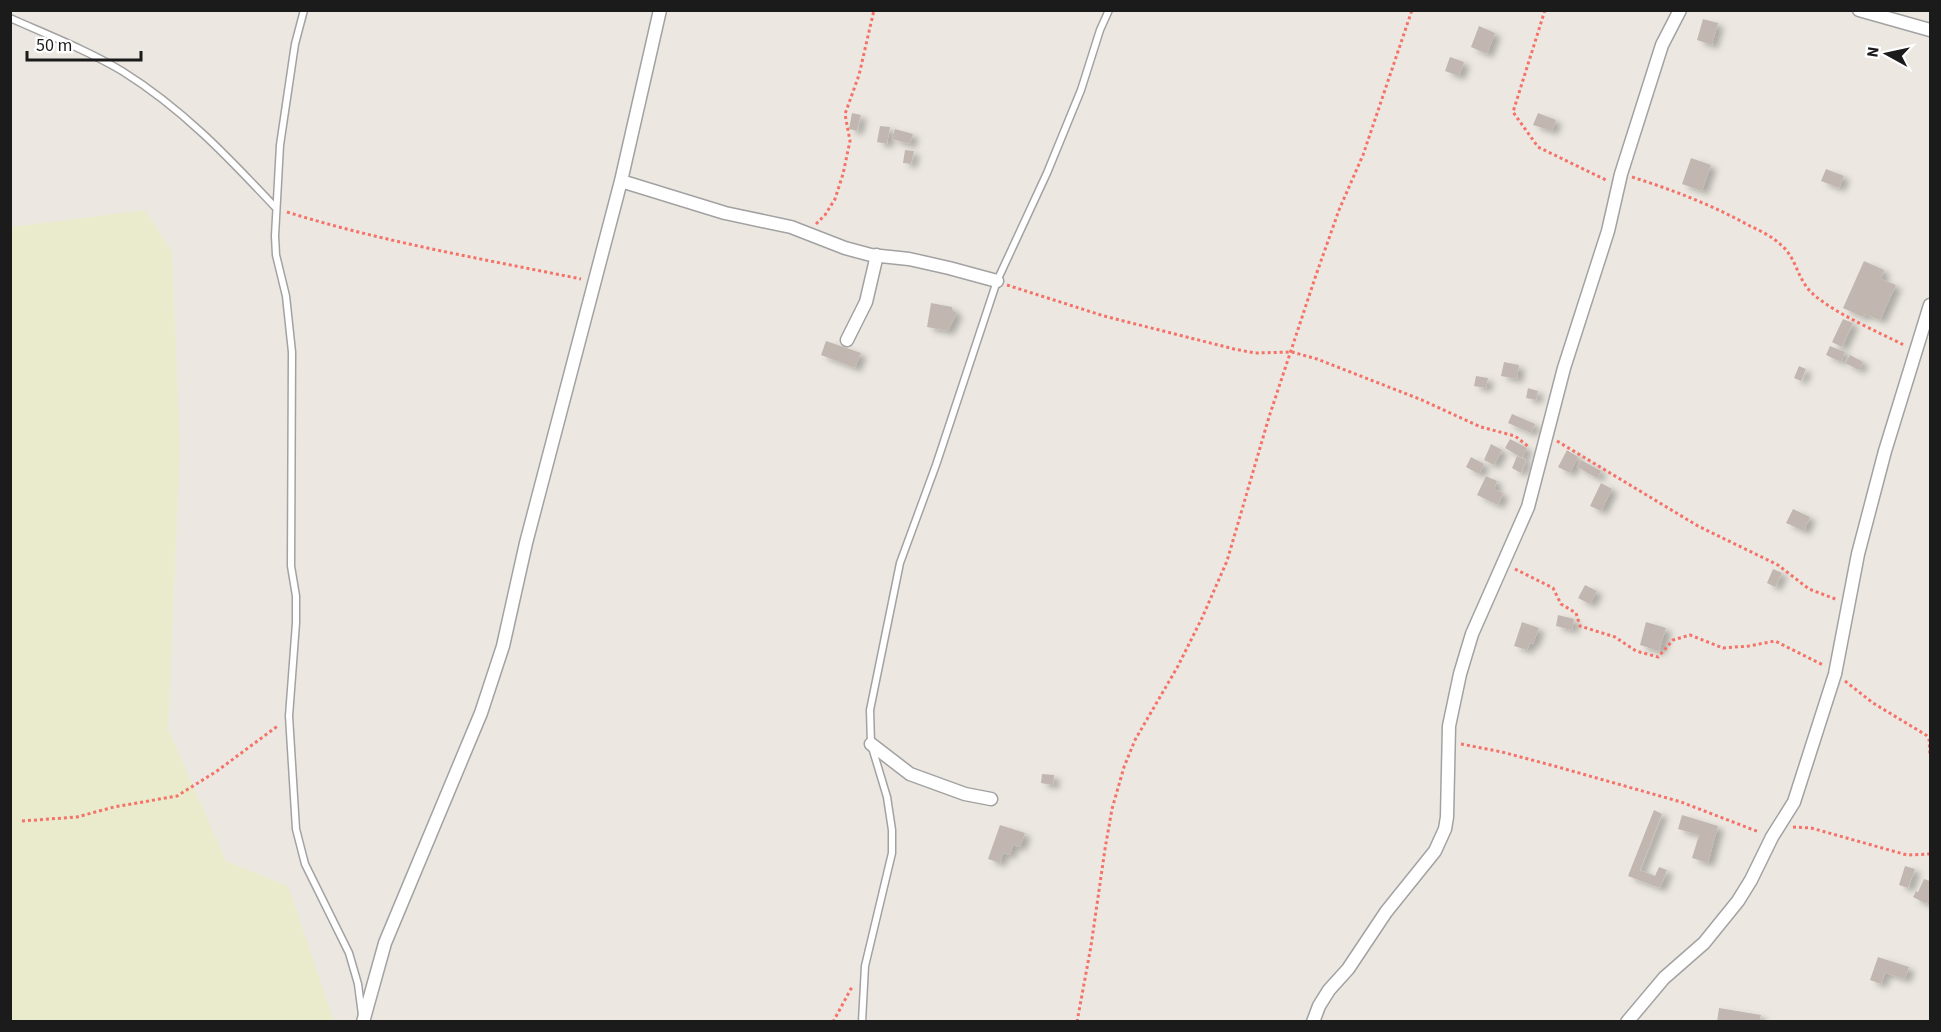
<svg xmlns="http://www.w3.org/2000/svg" width="1941" height="1032" font-family="'Source Sans 3',sans-serif">
  <defs>
    <filter id="shadow"><feDropShadow dx="6" dy="4" stdDeviation="3" flood-color="#0004"/></filter>
  </defs>
  <rect width="100%" height="100%" fill="#ece8e1"/>
  <path fill="#eaebcc" d="M145 210 172 252 180 448 168 729 226 861 288 886 334 1021H11V227Z"/>
  <path fill="#c1b7b0" filter="url(#shadow)" d="M1703 19 1718 23 1712 45 1697 40Z
    M1479 26 1495 33 1487 54 1471 47Z
    M1450 57 1464 62 1459 76 1445 71Z
    M852 113 861 115 857 131 849 129Z
    M1538 113 1556 120 1552 131 1533 125Z
    M880 126 890 127 887 144 877 142Z
    M895 129 913 134 910 144 892 139Z
    M905 150 914 151 911 164 903 163Z
    M1691 158 1711 165 1702 191 1682 184Z
    M1826 169 1844 176 1839 188 1821 181Z
    M1864 261 1884 270 1881 279 1896 285 1880 320 1865 314 1863 317 1843 308Z
    M931 303 952 307 953 311 957 313 948 331 927 327Z
    M1843 319 1853 323 1842 347 1832 342Z
    M826 341 861 353 855 368 821 355Z
    M1830 346 1845 352 1841 362 1826 355Z
    M1850 355 1863 362 1859 370 1845 363Z
    M1504 362 1519 365 1517 379 1501 376Z
    M1799 366 1806 369 1801 381 1794 378Z
    M1476 376 1488 378 1486 388 1474 386Z
    M1528 388 1538 391 1536 400 1526 398Z
    M1512 414 1535 424 1531 433 1508 423Z
    M1510 439 1527 448 1522 458 1505 448Z
    M1491 444 1502 450 1494 465 1484 460Z
    M1567 450 1578 457 1570 473 1558 467Z
    M1517 456 1526 460 1521 473 1512 468Z
    M1471 457 1484 464 1479 474 1466 467Z
    M1581 460 1601 471 1597 478 1577 467Z
    M1486 476 1497 481 1494 489 1503 493 1498 505 1477 495Z
    M1601 483 1612 489 1601 511 1590 506Z
    M1793 509 1810 517 1804 531 1786 523Z
    M1773 569 1782 573 1775 587 1767 583Z
    M1585 585 1597 591 1590 604 1578 598Z
    M1558 615 1574 619 1572 630 1556 626Z
    M1522 622 1539 628 1533 644 1530 643 1527 650 1514 646Z
    M1646 622 1666 628 1659 651 1640 645Z
    M1042 774 1054 775 1053 785 1041 783Z
    M1654 810 1662 814 1640 870 1655 876 1659 867 1667 870 1660 888 1628 876Z
    M1682 815 1718 826 1708 863 1692 858 1699 835 1678 829Z
    M1000 825 1025 833 1020 847 1013 845 1010 855 1003 853 1000 863 988 859Z
    M1905 866 1915 869 1908 888 1899 885Z
    M1924 879 1930 881V896L1927 904 1913 897 1916 891 1918 892Z
    M1878 957 1909 967 1905 979 1885 973 1881 984 1870 980Z
    M1719 1008 1761 1015 1759 1022H1717Z"/>
  <g fill="none" stroke-linecap="round" stroke-linejoin="round">
    <defs>
      <path id="service" d="M304 10 295 44 280 145 275 236 276 255 286 296 292 352 291 566 296 596V623L289 716 296 829 305 864 349 953 358 984 362 1015
        M10 18C48 35 87 50 122 71 183 109 228 157 276 208
        M862 1022 865 966 892 853V830L887 797 871 744 870 710 900 563 936 465 997 281 1047 173 1081 90 1100 30 1109 10"/>
      <path id="minor" d="M1859 10 1930 30
        M621 181 725 213 791 227 845 248 871 255 909 259 949 268 997 281
        M847 340 866 302 877 255
        M871 744 910 774 965 794 991 799
        M363 1022 385 943 481 713 503 646 526 543 621 181 660 10
        M1313 1022 1319 1006 1329 990 1348 969 1386 912 1435 851 1445 829 1447 817 1449 726 1460 674 1472 634 1528 507 1564 368 1608 231 1621 174 1662 45 1680 10
        M1627 1022 1664 978 1704 943 1738 901 1751 880 1772 837 1794 802 1835 674 1858 554 1885 451 1930 305"/>
    </defs>
    <use href="#service" stroke="#a2a2a2" stroke-width="9"/>
    <use href="#minor" stroke="#a2a2a2" stroke-width="15"/>
    <path stroke="#f57269" stroke-width="3" stroke-dasharray="3 3" stroke-linecap="butt" d="M1545 10 1513 112 1538 147 1606 180
      M1632 177C1673 190 1712 205 1750 226 1761 231 1773 237 1781 245 1797 258 1797 280 1813 294 1834 313 1878 332 1904 345
      M287 212C383 242 483 259 581 279
      M816 224 825 215 835 199 843 174 850 141 845 114 859 75 874 10
      M1007 285 1104 316 1234 349 1255 353 1292 352 1317 359 1422 400 1481 427 1515 436 1529 447
      M1557 441 1698 526 1778 565 1809 589 1838 600
      M1515 569 1553 588 1561 604 1576 613 1580 626 1615 637 1636 651 1658 657 1673 640 1690 635 1723 648 1749 646 1775 641 1823 665
      M1845 681 1873 703 1926 735 1929 739 1930 755
      M1461 744 1502 752 1558 767 1681 802 1759 832
      M22 821 77 817 114 807 177 796 217 771 279 725
      M1793 827 1811 828 1907 855 1930 854
      M833 1022 853 985
      M1077 1022 1091 946 1105 849 1112 809 1124 767 1135 740 1178 666 1202 618 1227 561 1269 417 1316 275 1339 210 1363 155 1412 10"/>
    <use href="#service" stroke="#fff" stroke-width="6"/>
    <use href="#minor" stroke="#fff" stroke-width="12"/>
  </g>
  <rect width="1941" height="1032" fill="none" stroke="#1b1b1b" stroke-width="24"/>
  <g transform="translate(1887 54) rotate(278)" stroke="#ffffff" stroke-width="4.5" paint-order="stroke">
  <path d="M0-4.5L10 22L0 15L-10 22Z" fill="#1b1b1b"/>
  <text y="-9" font-size="16" font-weight="bold" text-anchor="middle" fill="#1b1b1b">N</text>
  </g>
  <path d="M27 51v9h114v-9" fill="none" stroke="#1b1b1b" stroke-width="3"/>
  <text x="36" y="51" font-size="18" fill="#1b1b1b" stroke="#ffffff" stroke-width="4.5" paint-order="stroke">50 m</text>
</svg>
